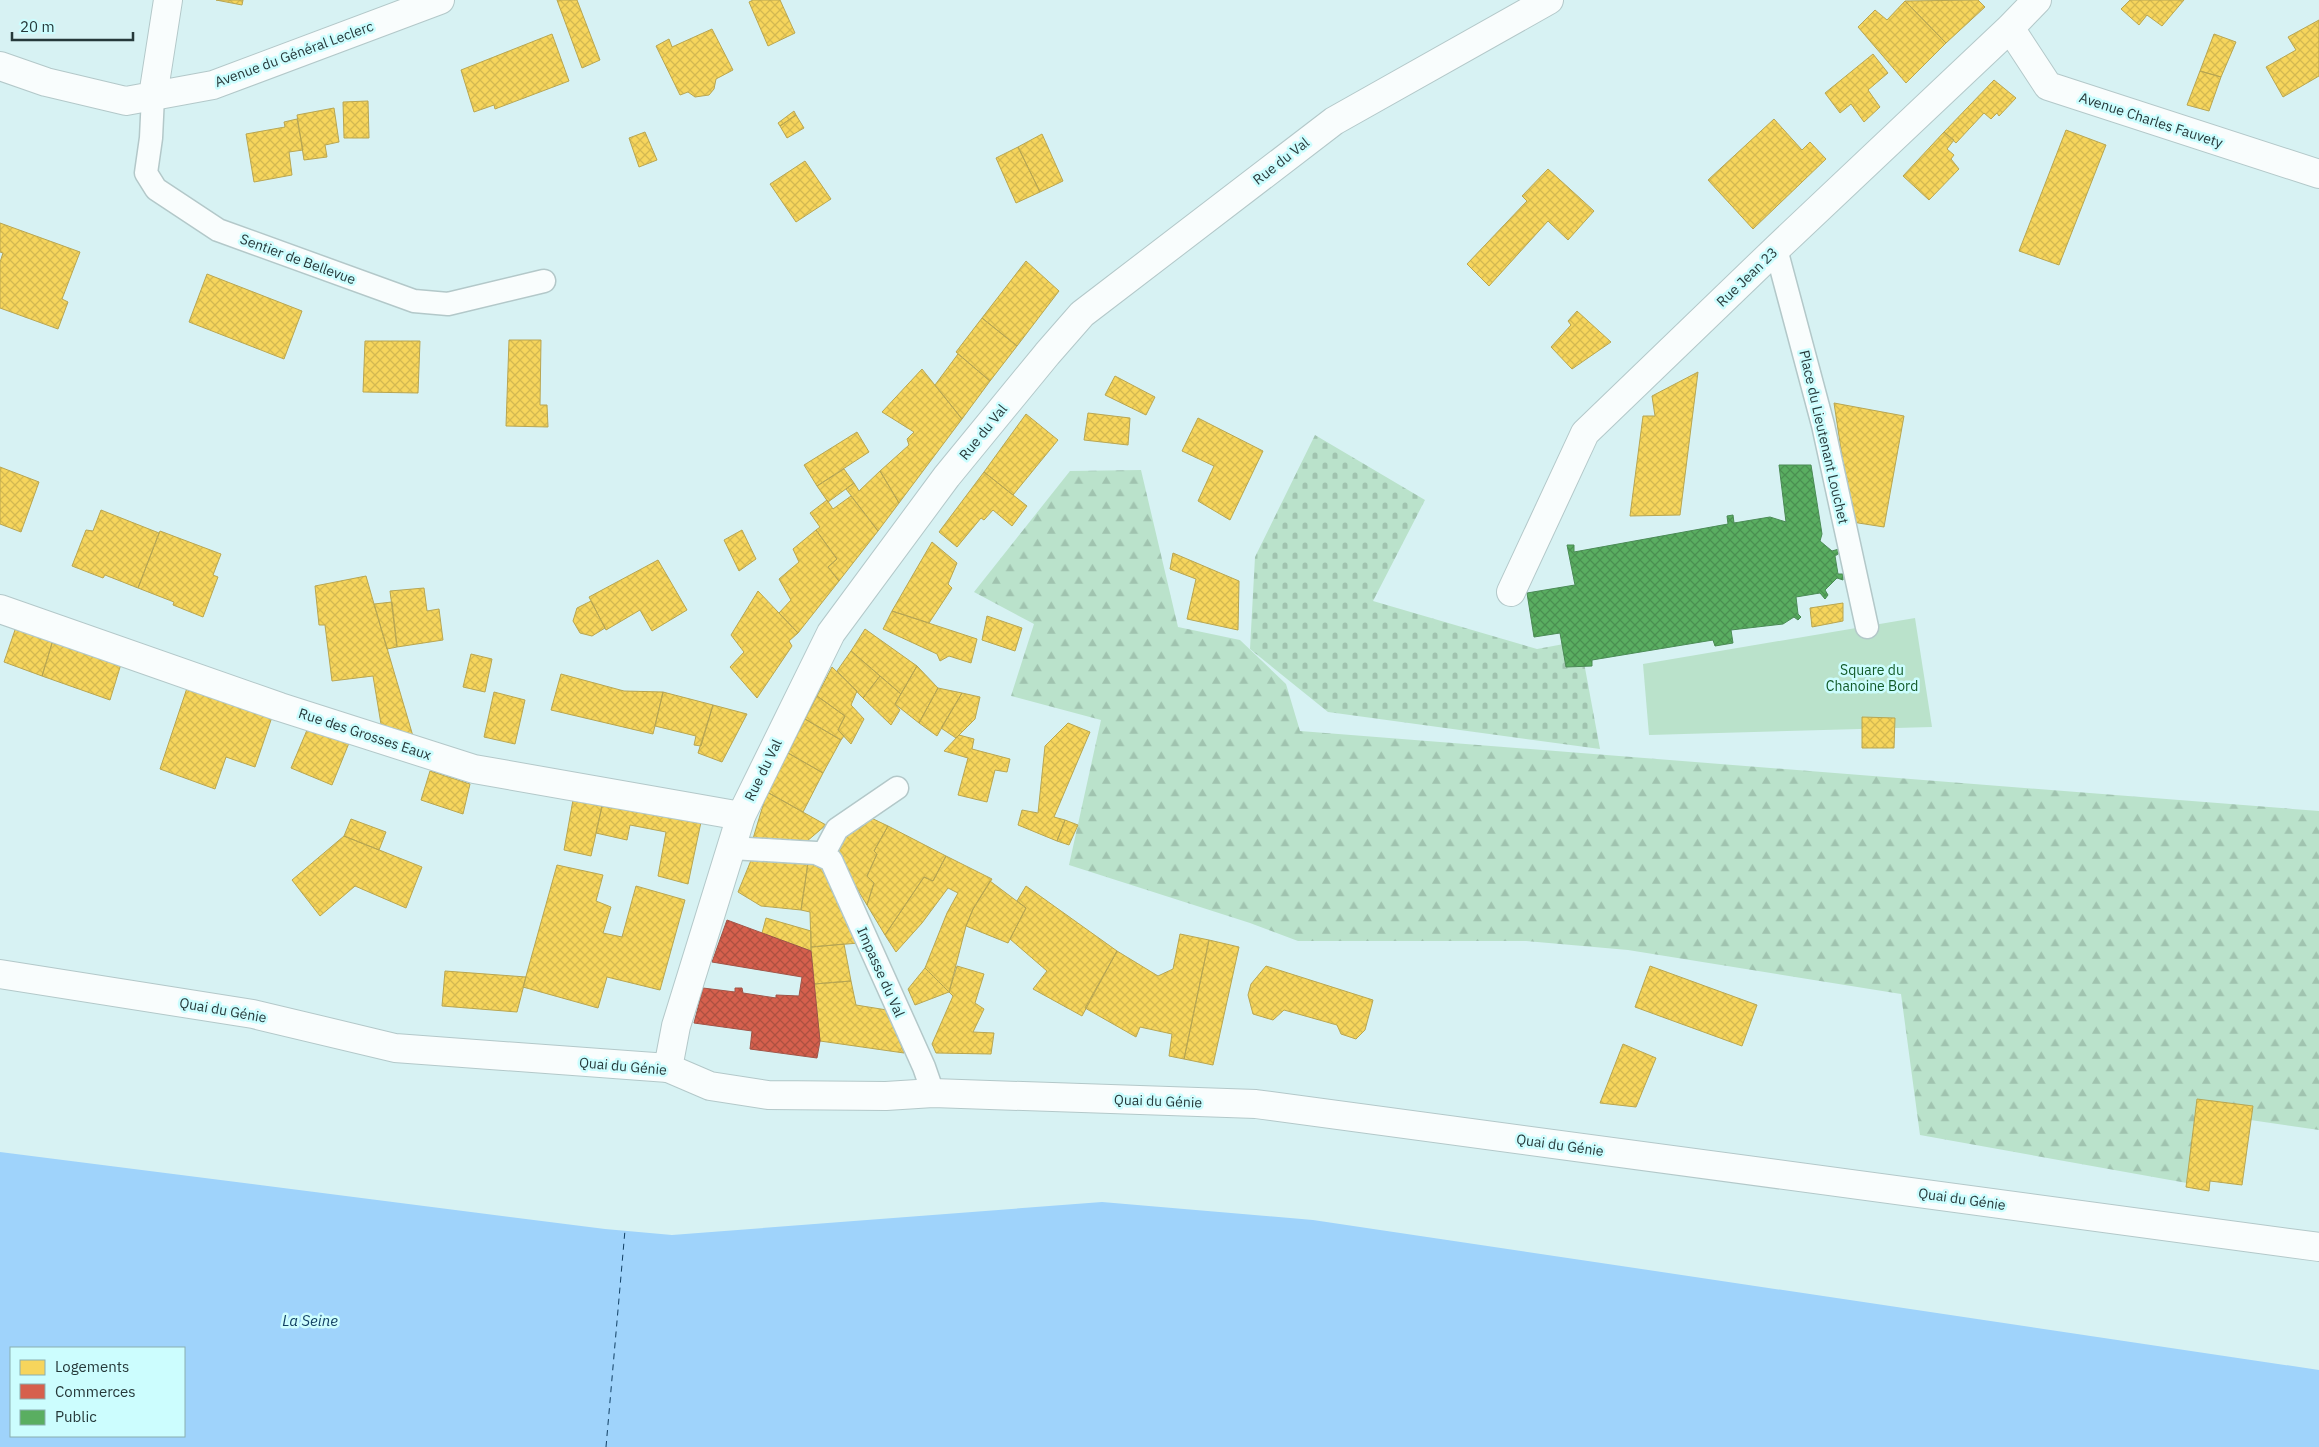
<svg xmlns="http://www.w3.org/2000/svg" width="2319" height="1447" font-family="'IBM Plex Sans',sans-serif">
  <defs>
    <pattern id="forest-firs" width="22" height="20" patternUnits="userSpaceOnUse" patternTransform="scale(1.25)"><rect width="22" height="20" fill="#bae2cb"/><path d="M5 1l3.5 6h-7zM16 11l3.5 6h-7z" fill="#a0c3af"/></pattern>
    <pattern id="cemetery-stones" width="16" height="16" patternUnits="userSpaceOnUse" patternTransform="scale(1.25)"><rect width="16" height="16" fill="#bae2cb"/><path d="M2 7V4a2 2 0 0 1 4 0v3zM10 15v-3a2 2 0 0 1 4 0v3z" fill="#a0c3af"/></pattern>
    <pattern id="homes-cross-hatch" width="8" height="8" patternUnits="userSpaceOnUse" patternTransform="scale(1.25)"><rect width="8" height="8" fill="#f6d55c"/><path d="M0 0l8 8M0 8l8-8" fill="none" stroke="#d3b851"/></pattern>
    <pattern id="shops-cross-hatch" width="8" height="8" patternUnits="userSpaceOnUse" patternTransform="scale(1.25)"><rect width="8" height="8" fill="#d6604d"/><path d="M0 0l8 8M0 8l8-8" fill="none" stroke="#ad5041"/></pattern>
    <pattern id="public-cross-hatch" width="8" height="8" patternUnits="userSpaceOnUse" patternTransform="scale(1.25)"><rect width="8" height="8" fill="#5aae61"/><path d="M0 0l8 8M0 8l8-8" fill="none" stroke="#4a8f51"/></pattern>
  </defs>
  <rect width="100%" height="100%" fill="#d7f2f3"/>
  <path fill="url(#forest-firs)" d="M1141 470 1178 627 1240 640 1286 684 1300 731 2319 811V1130L2216 1115 2198 1185 1920 1135 1901 994 1628 950 1526 941H1298L1250 923 1069 865 1101 720 1011 696 1034 624 974 592 1070 471Z"/>
  <path fill="url(#cemetery-stones)" d="M1315 435 1425 500 1373 601 1537 649 1580 641 1600 749 1328 712 1250 649 1255 557Z"/>
  <path fill="#bae2cb" d="M1915 618 1932 727 1649 735 1643 664Z"/>
  <path fill="#9fd3fb" fill-rule="evenodd" d="M0 1152 605 1229 672 1235 1102 1202 1313 1220 2319 1370V1447H0ZM11 1348H184V1436H11Z"/>
  <path fill="url(#homes-cross-hatch)" stroke="#b8a652" d="M216 0H243L242 5Z
    M557 0H577L600 60 582 68Z
    M753 0H780L795 33 768 46 749 2Z
    M1978 0 1985 7 1946 43 1905 1Z
    M2130 0H2184L2162 26 2147 15 2139 25 2121 9Z
    M1905 1 1946 43 1906 83 1858 27 1875 10 1887 20Z
    M2319 20V76L2283 97 2266 67 2296 50 2288 37Z
    M712 29 733 70 716 79 714 89 709 95 695 97 688 92 680 95 656 46 669 39 672 47Z
    M552 34 569 81 495 109 494 105 474 112 461 70Z
    M2214 34 2236 42 2221 77 2200 71Z
    M1873 54 1888 73 1868 90 1880 107 1864 122 1851 104 1840 113 1825 93Z
    M2200 71 2221 77 2209 111 2187 105Z
    M1994 80 2016 98 1999 116 1997 113 1991 119 1984 113 1956 143 1944 132Z
    M368 101 369 138H344L343 102Z
    M334 108 339 142 325 145 327 157 304 160 297 115Z
    M794 111 796 115 780 126 778 123Z
    M796 115 804 128 787 138 780 126Z
    M297 119 303 150 289 152 292 175 254 182 246 134 285 127 284 122Z
    M1774 119 1802 150 1810 142 1826 159 1753 229 1708 180Z
    M2066 130 2106 145 2059 265 2019 251Z
    M645 132 657 160 639 167 629 138Z
    M1944 132 1954 140 1947 149 1954 155 1951 159 1959 169 1929 200 1903 176Z
    M1042 134 1063 181 1040 192 1018 147Z
    M1018 147 1040 192 1016 203 996 158Z
    M805 161 831 199 796 222 770 184Z
    M1548 169 1594 211 1568 240 1548 221 1489 286 1467 264 1527 201 1522 196Z
    M0 223 80 252 62 299 68 302 58 329 0 308V262L3 253 0 252Z
    M1026 261 1059 291 1017 346 982 318Z
    M207 274 302 311 284 359 189 322Z
    M1577 311 1611 342 1572 369 1551 347 1571 325 1568 321Z
    M982 318 1017 346 990 381 956 352Z
    M509 340H541L540 405H547L548 427 506 426Z
    M365 341H420L418 393 363 392Z
    M958 354 990 381 962 419 935 385Z
    M922 369 962 419 899 503 880 471 909 445 907 439 914 432 882 412Z
    M1698 372 1680 515 1630 516 1643 416H1655L1652 396Z
    M1115 376 1155 397 1146 415 1105 395Z
    M1834 403 1904 416 1884 527 1852 522Z
    M1088 413 1130 418 1128 445 1084 440Z
    M1026 414 1058 440 1013 495 984 472Z
    M1198 418 1263 451 1230 520 1198 501 1214 466 1182 451Z
    M857 432 869 452 817 486 804 465Z
    M0 467 39 482 21 532 0 524Z
    M844 469 854 483 828 502 817 486Z
    M880 471 899 503 878 531 846 489 854 483 859 491Z
    M984 472 1027 506 1012 526 993 510 984 520 981 518 957 547 939 532Z
    M851 496 878 531 839 581 828 567 837 559 816 530 820 527 810 513 827 500 833 509Z
    M101 510 159 533 138 588 105 575 103 578 72 566 86 530 93 531Z
    M742 530 756 559 739 571 724 540Z
    M816 530 837 559 828 567 839 581 798 633 779 613 791 600 779 579 799 562 793 549Z
    M160 531 221 554 213 575 218 577 203 617 173 605 174 602 138 588Z
    M932 542 957 563 948 584 952 588 929 623 892 611Z
    M1173 553 1239 581 1238 630 1187 619 1196 579 1170 569Z
    M658 560 687 610 652 631 640 610 606 630 589 597Z
    M366 576 374 604 415 743 383 736 373 676 332 681 325 625H319L315 586Z
    M424 588 427 611 439 609 443 640 397 647 390 591Z
    M758 591 798 633 789 641 792 646 757 698 730 667 744 652 731 635Z
    M591 601 605 628 592 636 580 633 573 621 577 608Z
    M392 602 397 647 387 649 374 604Z
    M1843 603V621L1812 627 1810 608Z
    M892 611 977 639 971 663 949 656 940 661 937 654 883 629Z
    M987 616 1022 628 1015 651 982 640Z
    M16 627 53 640 42 676 4 662Z
    M865 629 917 666 901 694 851 651Z
    M53 640 121 664 110 700 42 676Z
    M851 651 880 676 863 698 837 671Z
    M471 654 492 659 485 692 463 687Z
    M917 666 938 688 919 723 895 704Z
    M832 667 857 691 851 705 864 719 851 744 838 730 845 716 817 696Z
    M561 674 624 691 663 692 653 734 551 710Z
    M880 676 901 694 895 704 900 710 891 725 863 698Z
    M187 688 272 717 255 767 226 757 215 789 160 769Z
    M938 688 962 693 937 736 919 723Z
    M494 692 525 700 515 744 484 737Z
    M663 692 713 705 701 746 694 745 696 736 655 726Z
    M962 693 980 697 975 719 956 738 941 728Z
    M817 696 845 716 838 730 844 736 841 740 805 719Z
    M713 705 747 714 722 762 698 753Z
    M1862 717 1895 718 1894 748H1862Z
    M805 719 841 740 823 773 788 753Z
    M1068 723 1090 732 1054 817 1065 820 1057 841 1018 825 1022 810 1038 813 1045 746Z
    M307 730 349 743 332 785 291 768Z
    M959 735 974 739 972 749 1010 759 1007 772 995 770 987 802 958 795 968 758 944 751Z
    M788 753 823 773 803 812 767 792Z
    M430 771 470 784 463 814 421 800Z
    M767 792 826 825 800 847 752 842Z
    M573 800 602 806 591 856 564 850Z
    M602 806 701 822 688 884 658 876 666 832 630 825 627 840 596 833Z
    M867 816 888 826 874 851 877 854 867 876 874 883 867 905 837 856 840 838Z
    M351 819 386 832 379 850 344 836Z
    M1065 820 1078 825 1069 845 1057 841Z
    M888 826 946 856 933 881 924 877 885 935 867 905 874 883 867 876 877 854 874 851Z
    M344 836 422 867 406 908 355 886 320 916 292 880Z
    M946 856 992 879 973 909 966 926 949 992 925 968 947 913 958 893 948 888 922 923 896 952 885 935 924 877 933 881Z
    M752 858 808 863 801 910 761 906 738 892Z
    M808 863 829 870 859 943 811 947 810 912 801 910Z
    M557 865 603 875 596 901 611 907 603 933 622 937 636 886 685 900 660 990 607 977 598 1008 523 987Z
    M990 881 1026 908 1008 943 966 926 973 909Z
    M1026 886 1117 951 1082 1016 1033 989 1047 971 1010 939 1026 908 1017 901Z
    M766 918 811 931V951L762 933Z
    M1180 934 1209 940 1184 1059 1169 1056 1172 1034 1140 1027 1136 1037 1085 1008 1117 951 1158 976 1173 969Z
    M1209 940 1239 947 1213 1065 1184 1059Z
    M844 944 851 981 814 984 811 947Z
    M957 966 984 974 975 1003 984 1009 973 1032 994 1033 991 1054 936 1053 932 1044 953 996 949 992Z
    M1266 966 1373 1000 1365 1030 1356 1039 1341 1034 1337 1025 1284 1010 1273 1020 1253 1014 1248 995 1251 984Z
    M1650 966 1757 1005 1742 1046 1635 1007Z
    M925 968 949 992 915 1005 908 989Z
    M445 971 526 977 517 1012 442 1006Z
    M851 981 856 1005 887 1010 904 1053 820 1041 814 984Z
    M1623 1044 1656 1058 1636 1107 1600 1103Z
    M2197 1099 2253 1106 2242 1185 2210 1181 2209 1191 2186 1187Z"/>
  <path fill="url(#shops-cross-hatch)" stroke="#a15447" d="M727 920 811 951 820 1041 817 1058 750 1049 752 1031 694 1023 703 988 735 992V988H742L743 993 776 998V995L799 996 802 977 712 962Z"/>
  <path fill="url(#public-cross-hatch)" stroke="#4a8b55" d="M1779 465H1811L1822 534 1820 541 1832 551 1839 549 1841 552 1835 556 1838 574H1843V580L1837 578 1825 590 1828 595 1825 599 1820 593 1796 597 1798 614 1801 617 1798 620 1794 617 1783 624 1731 630 1733 643 1715 646 1713 640 1592 660V666L1566 667 1560 633 1534 637 1527 593 1575 585 1567 545H1574V552L1728 524 1727 516 1733 515 1734 523 1770 517 1786 522Z"/>
  <g fill="none" stroke-linecap="round" stroke-linejoin="round">
    <path stroke="#124064" stroke-width="1" stroke-dasharray="6 5" stroke-linecap="butt" d="M606 1447 625 1230"/>
    <defs>
      <path id="service" d="M153 96 151 138 146 173 156 189 218 230 414 301 448 304 544 281
        M1776 249 1823 425 1867 627
        M732 848 816 853 831 860 924 1067 933 1093
        M823 855 837 829 897 788"/>
      <path id="minor" d="M2010 28 2048 86 2319 174
        M0 66 46 82 126 101 213 85 440 0
        M153 96 168 0
        M1511 592 1585 433 1776 249 2010 28 2037 0
        M0 609 280 707 474 769 741 816
        M0 974 253 1014 395 1048 668 1068"/>
      <path id="tertiary" d="M1549 0 1334 121 1082 314 1047 354 947 476 831 633 741 816 676 1026 668 1068 710 1086 768 1095 886 1096 933 1093 1256 1104 2319 1247"/>
    </defs>
    <use href="#service" stroke="#b3c8c9" stroke-width="25"/>
    <use href="#minor" stroke="#b3c8c9" stroke-width="30"/>
    <use href="#tertiary" stroke="#b3c8c9" stroke-width="30"/>
    <use href="#service" stroke="#f9fdfd" stroke-width="22"/>
    <use href="#minor" stroke="#f9fdfd" stroke-width="28"/>
    <use href="#tertiary" stroke="#f9fdfd" stroke-width="28"/>
  </g>
  <g text-anchor="middle" dominant-baseline="central" stroke-width="5" stroke-linejoin="round" paint-order="stroke">
    <g font-size="14" fill="#26393a" stroke="#ccfdfe">
      <text transform="translate(294 54) rotate(-20)">Avenue du Général Leclerc</text>
      <text transform="translate(2151 120) rotate(18)">Avenue Charles Fauvety</text>
      <text transform="translate(1281 161) rotate(-38)">Rue du Val</text>
      <text transform="translate(298 259) rotate(20)">Sentier de Bellevue</text>
      <text transform="translate(1747 277) rotate(-44)">Rue Jean 23</text>
      <text transform="translate(983 432) rotate(-51)">Rue du Val</text>
      <text transform="translate(1824 437) rotate(77)">Place du Lieutenant Louchet</text>
      <text transform="translate(365 734) rotate(18)">Rue des Grosses Eaux</text>
      <text transform="translate(763 770) rotate(-64)">Rue du Val</text>
      <text transform="translate(881 972) rotate(66)">Impasse du Val</text>
      <text transform="translate(223 1010) rotate(10)">Quai du Génie</text>
      <text transform="translate(623 1066) rotate(5)">Quai du Génie</text>
      <text transform="translate(1158 1101) rotate(2)">Quai du Génie</text>
      <text transform="translate(1560 1145) rotate(8)">Quai du Génie</text>
      <text transform="translate(1962 1199) rotate(8)">Quai du Génie</text>
    </g>
    <g font-size="14" fill="#125a28" stroke="#ccfdfe">
      <text x="1872" y="670">Square du<tspan x="1872" dy="16">Chanoine Bord</tspan></text>
    </g>
    <g font-size="15" font-style="italic" fill="#124064" stroke="#ccfdfe">
      <text x="310" y="1320">La Seine</text>
    </g>
  </g>
  <rect x="10" y="1347" width="175" height="90" fill="#ccfdfe" stroke="#8aafb0"/>
  <rect x="20" y="1360" width="25" height="15" fill="#f6d55c" stroke="#8aafb0"/>
  <text x="55" y="1372" font-size="15" fill="#26393a">Logements</text>
  <rect x="20" y="1384" width="25" height="15" fill="#d6604d" stroke="#8aafb0"/>
  <text x="55" y="1397" font-size="15" fill="#26393a">Commerces</text>
  <rect x="20" y="1410" width="25" height="15" fill="#5aae61" stroke="#8aafb0"/>
  <text x="55" y="1422" font-size="15" fill="#26393a">Public</text>
  <path d="M12 32v8h121v-8" fill="none" stroke="#26393a" stroke-width="2.5"/>
  <text x="20" y="32" font-size="15" fill="#26393a" stroke="#ccfdfe" stroke-width="4" paint-order="stroke">20 m</text>
</svg>
